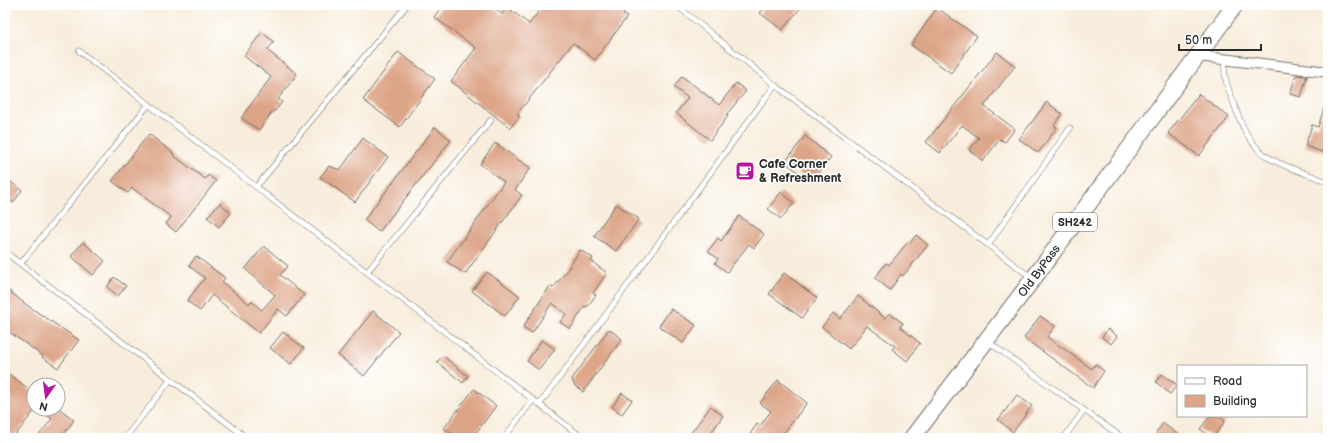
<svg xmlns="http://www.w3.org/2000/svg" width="1333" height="443" font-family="'Balsamiq Sans',sans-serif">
  <rect width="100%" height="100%" fill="#fff"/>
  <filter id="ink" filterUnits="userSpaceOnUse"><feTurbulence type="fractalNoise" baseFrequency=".025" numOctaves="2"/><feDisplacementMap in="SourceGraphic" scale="8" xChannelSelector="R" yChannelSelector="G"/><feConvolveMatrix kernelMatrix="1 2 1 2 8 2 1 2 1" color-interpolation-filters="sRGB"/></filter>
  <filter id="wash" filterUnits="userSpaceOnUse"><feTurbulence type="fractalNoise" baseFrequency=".012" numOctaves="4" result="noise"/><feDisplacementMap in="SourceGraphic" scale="16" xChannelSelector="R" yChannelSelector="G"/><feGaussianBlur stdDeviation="0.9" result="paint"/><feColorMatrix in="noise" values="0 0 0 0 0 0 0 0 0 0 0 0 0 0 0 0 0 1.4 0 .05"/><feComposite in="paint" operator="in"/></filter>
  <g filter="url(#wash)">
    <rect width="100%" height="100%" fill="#f8eddc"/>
    <g id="blocks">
      <path fill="#dda588" d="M443 5H490L502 14 507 7 529 24 544 5H629L623 14 627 17 595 60 573 43 518 113 519 117 510 128 451 81 476 48 434 17Z
        M767 5H803L782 30 760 13Z
        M937 8 977 36 951 73 911 45Z
        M262 32 274 42 267 50 297 74 278 99 282 102 275 111H273L259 130 241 118 271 77 244 56Z
        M398 52 435 79 400 127 363 100Z
        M997 52 1015 66 984 106 1015 129 1005 142 1000 139 983 161 969 150 979 138 962 125 940 153 926 142Z
        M1296 75 1307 76 1301 97 1290 94Z
        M682 76 719 105 736 83 746 91 726 115 728 116 710 140 676 113 688 98 674 87Z
        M1199 94 1229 117 1199 156 1168 133Z
        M1047 102 1062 114 1054 125 1057 127 1038 153 1019 139Z
        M1326 102H1328V145L1325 153 1305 146 1312 125 1318 127Z
        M435 127 451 140 379 232 364 220Z
        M149 134 174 154 173 155 205 179 208 175 216 181 176 232 166 224 171 217 132 188 128 193 112 181Z
        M805 136 831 157 811 182 785 162Z
        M363 138 388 157 355 202 320 177 329 166 340 170Z
        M495 143 530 168 515 190 522 195 465 274 447 262 504 182 480 164Z
        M5 178 22 190 13 203 5 197Z
        M781 192 794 203 781 219 768 209Z
        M220 203 231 213 219 227 207 217Z
        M616 204 639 219 616 251 594 236Z
        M739 216 764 234 754 248 749 244 727 272 715 263 718 259 708 251 718 238 721 241Z
        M916 235 928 245 903 276 901 274 890 290 875 278 886 263 889 265 908 242 910 243Z
        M83 242 105 261 93 275 71 256Z
        M264 246 288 266 280 275 304 295 287 316 278 309 259 333 212 295 200 311 187 301 205 278 189 266 196 256 225 278 222 282 249 304 251 301 262 310 275 295 245 269Z
        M580 250 593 258 591 261 607 273 593 293 596 295 587 307 585 306 570 329 560 322 566 314 552 303 532 333 523 327 550 286 553 288 566 272Z
        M487 272 520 296 505 316 472 291Z
        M784 273 817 298 802 318 769 294Z
        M114 277 126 286 118 296 107 287Z
        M9 291 28 306 79 340 58 368 42 357 43 356 5 329V296Z
        M858 296 885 318 889 313 903 323 900 327 920 343 907 361 892 349 895 346 867 326 849 349 822 327 833 313 840 319Z
        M671 309 696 325 683 343 659 326Z
        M373 311 399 332 364 376 338 355Z
        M1040 316 1055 326 1047 337 1092 369 1095 364 1104 371 1093 388 1024 338Z
        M609 329 622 339 583 392 574 385 572 379Z
        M1108 329 1117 336 1111 344 1102 337Z
        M283 332 304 348 291 364 270 348Z
        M542 340 555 349 539 370 527 361Z
        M443 356 468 376 463 383 437 362Z
        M5 371 34 393V411L13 438H5Z
        M1162 374 1177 385 1170 394 1156 382Z
        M778 380 807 403 780 438H756L750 434 757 424 760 426 771 411 760 403Z
        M474 389 496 406 472 438H458L444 428Z
        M622 393 632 400 622 414 612 407Z
        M1017 395 1032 406 1013 432 998 420Z
        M711 406 723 416 707 438H687Z
        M40 409H60L74 420 61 438H37L52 419Z
        M1210 416H1218L1225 421 1213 438 1200 429Z
        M1163 423 1182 438H1163L1156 433Z"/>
    </g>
  </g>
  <g filter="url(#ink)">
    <use href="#blocks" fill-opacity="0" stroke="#736f69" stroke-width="1"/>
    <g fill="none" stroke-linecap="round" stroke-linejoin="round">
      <defs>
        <path id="lane" d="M676 5 775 85 1032 278
          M79 51 583 438
          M1225 60C1223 78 1228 88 1234 104 1241 125 1251 148 1271 159 1287 168 1311 175 1328 182
          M256 187 407 5
          M988 245 1070 128
          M5 252 247 438
          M21 263 149 104
          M367 272 491 120
          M987 341 1123 438
          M540 404 775 85
          M125 438 171 379
          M504 438 533 400
          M1064 438 1084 410"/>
        <path id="street" d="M1198 56 1328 72"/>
        <g id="primary">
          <path id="s1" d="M912 438 1033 279 1235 5"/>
        </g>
      </defs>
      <use href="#lane" stroke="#736f69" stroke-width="6"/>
      <use href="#street" stroke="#736f69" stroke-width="12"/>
      <use href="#primary" stroke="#736f69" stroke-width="18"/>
      <use href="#lane" stroke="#fff" stroke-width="5"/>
      <use href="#street" stroke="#fff" stroke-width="10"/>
      <use href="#primary" stroke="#fff" stroke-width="16"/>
    </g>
  </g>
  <defs>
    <symbol id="cafe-square" viewBox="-11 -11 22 22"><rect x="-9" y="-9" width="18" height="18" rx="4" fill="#b5179e" stroke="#fff"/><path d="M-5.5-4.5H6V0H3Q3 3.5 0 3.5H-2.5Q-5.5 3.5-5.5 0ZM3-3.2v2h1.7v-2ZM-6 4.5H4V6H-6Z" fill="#fff"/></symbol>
  </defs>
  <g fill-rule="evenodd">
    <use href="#cafe-square" x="734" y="160" width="22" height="22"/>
  </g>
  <g text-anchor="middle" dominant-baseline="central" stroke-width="3.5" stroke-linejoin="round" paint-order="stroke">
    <rect fill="#fff" stroke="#6b6b6b" stroke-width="1" x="1053" y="213" width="44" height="18" rx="3"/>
    <g font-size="11" font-weight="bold" fill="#2b2b2b">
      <text x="1075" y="222">SH242</text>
    </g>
    <g font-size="12" font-weight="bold" fill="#2b2b2b" stroke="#fff" text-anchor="start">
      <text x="759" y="164">Cafe Corner<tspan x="759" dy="14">&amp; Refreshment</tspan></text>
    </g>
    <g font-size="12" fill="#2b2b2b" stroke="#fff">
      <text stroke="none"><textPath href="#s1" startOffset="210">Old ByPass</textPath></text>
    </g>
  </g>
  <rect width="1333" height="443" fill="none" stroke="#fff" stroke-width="20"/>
  <rect x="1177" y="365" width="130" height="52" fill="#ffffff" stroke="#aaaaaa"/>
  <rect x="1185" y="378" width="20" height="6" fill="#ffffff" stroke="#aaaaaa"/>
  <text x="1213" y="385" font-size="12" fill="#2b2b2b">Road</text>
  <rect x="1185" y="395" width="20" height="12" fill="#dda588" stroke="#aaaaaa"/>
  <text x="1213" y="405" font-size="12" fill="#2b2b2b">Building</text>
  <g transform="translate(46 397) rotate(194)"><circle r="19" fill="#ffffff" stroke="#aaaaaa"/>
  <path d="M0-3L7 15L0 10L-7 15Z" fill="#b5179e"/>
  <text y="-6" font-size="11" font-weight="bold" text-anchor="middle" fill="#2b2b2b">N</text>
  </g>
  <path d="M1179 44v6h82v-6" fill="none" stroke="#2b2b2b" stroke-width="2"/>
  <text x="1185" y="44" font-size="12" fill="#2b2b2b" stroke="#ffffff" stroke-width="3" paint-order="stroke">50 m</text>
</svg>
